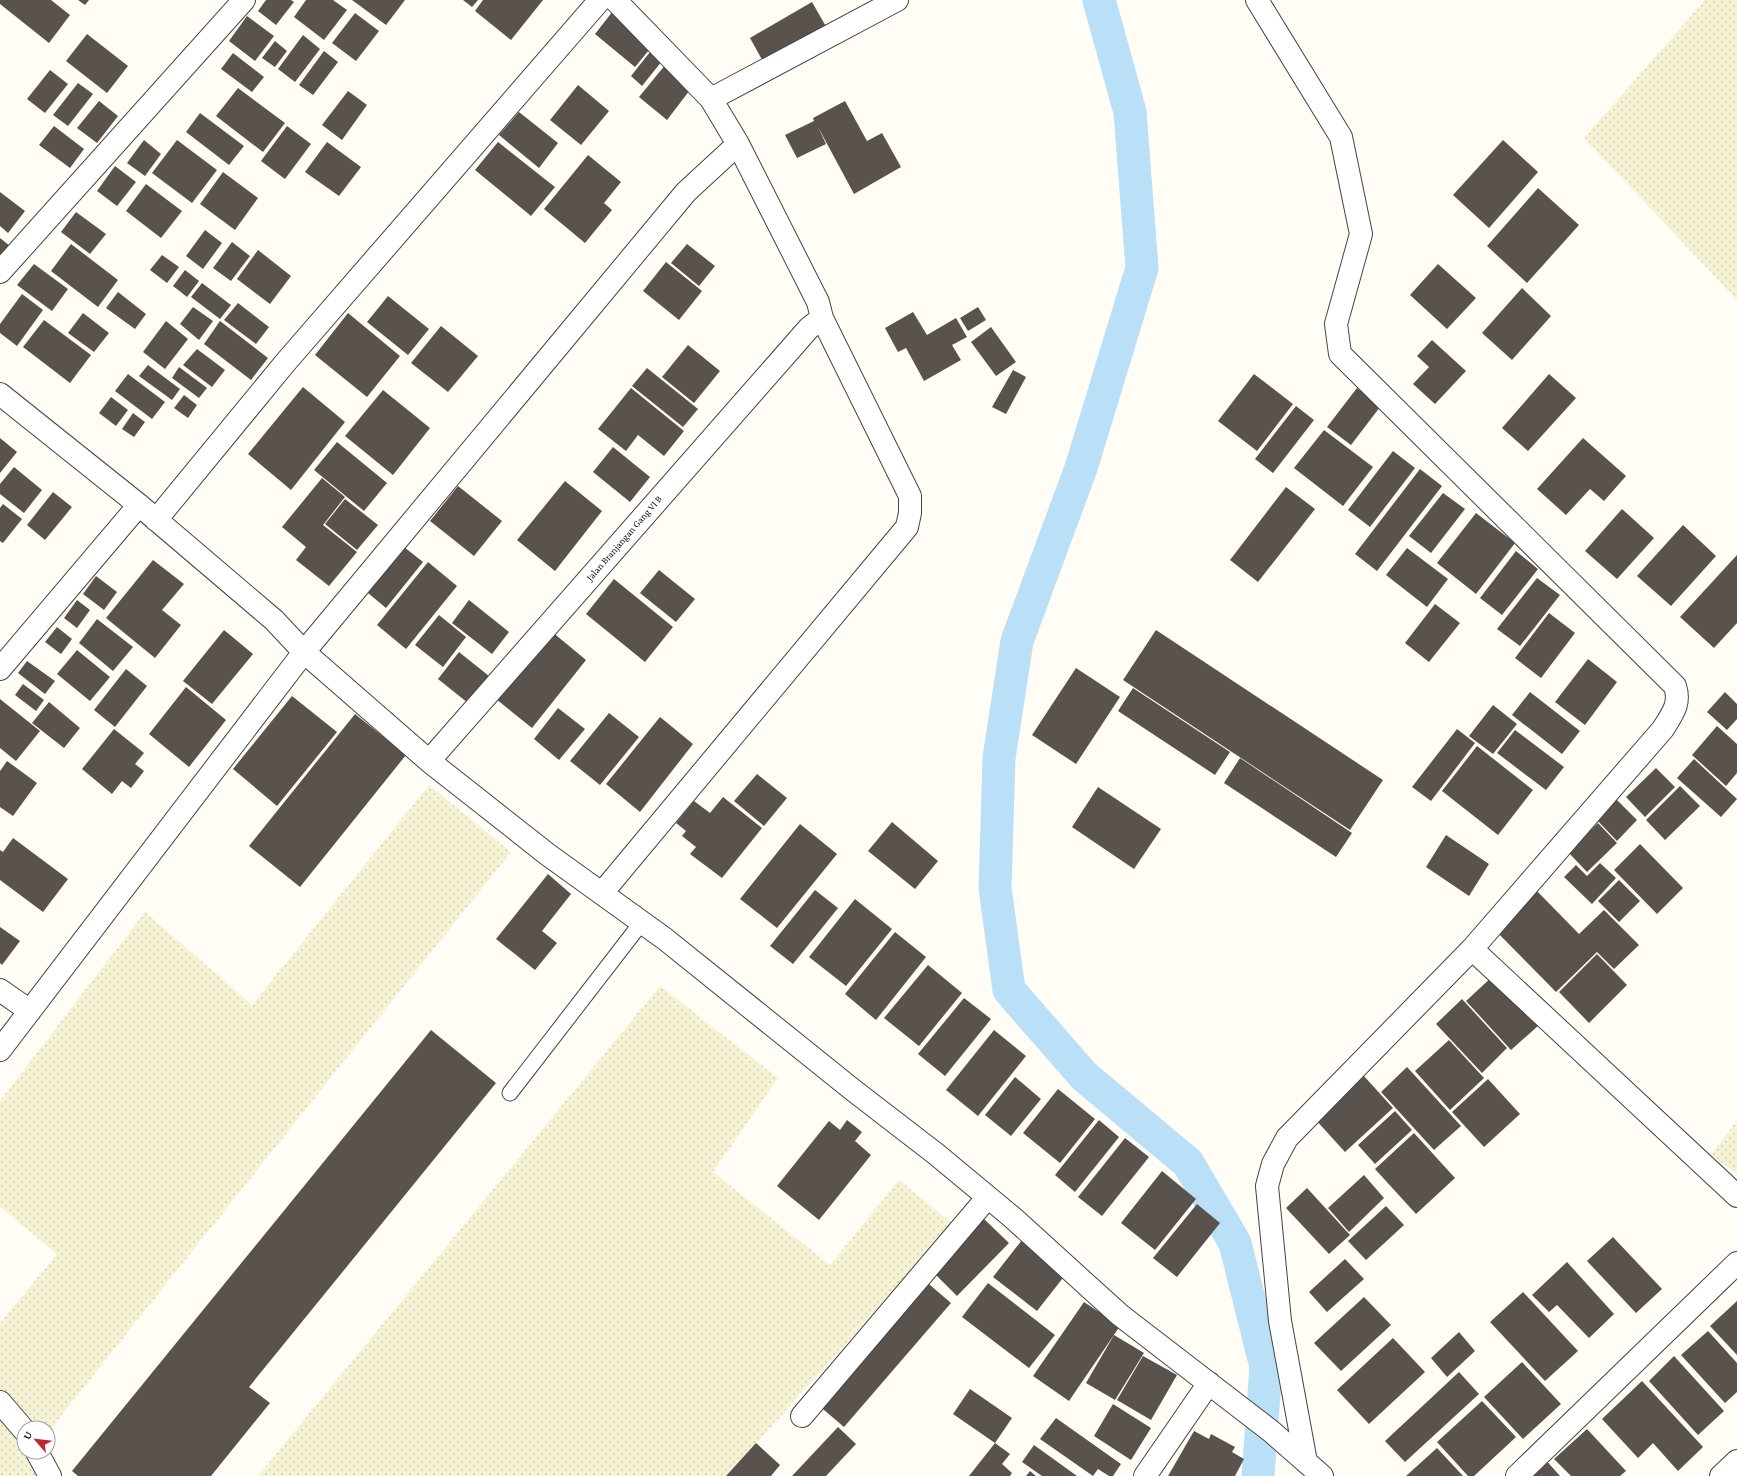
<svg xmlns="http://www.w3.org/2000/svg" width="1737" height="1476" font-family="'Crimson Pro',serif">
  <defs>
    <pattern id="farmland-dots" width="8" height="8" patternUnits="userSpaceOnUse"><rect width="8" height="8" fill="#f6f3d4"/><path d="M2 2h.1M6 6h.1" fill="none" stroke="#d2cfb5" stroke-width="1.8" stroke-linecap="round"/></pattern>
  </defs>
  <rect width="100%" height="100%" fill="#fffdf5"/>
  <path fill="url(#farmland-dots)" d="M1705 0H1737V300L1584 138Z
    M429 785 511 852 48 1432V1428H24V1452H32L40 1476H0V1323L57 1254 0 1207V1101L145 912 252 1005Z
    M660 986 778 1078 713 1172 830 1265 899 1180 953 1224 727 1476H258Z
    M1737 1121V1174L1711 1154Z"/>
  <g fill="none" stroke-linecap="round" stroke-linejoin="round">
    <path stroke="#b9e0f7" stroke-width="33" d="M1099 0 1130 112 1142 268 1081 468 1017 641 999 758 995 888 1009 990 1084 1076 1188 1163 1235 1243 1266 1367 1258 1476"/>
  </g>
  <path fill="#5a524d" d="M0 0H51L70 15 49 43 0 4Z
    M78 0H89L85 5Z
    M266 0H291L294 2 276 25 258 11Z
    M306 0H333L347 10 324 40 294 17Z
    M352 0H405L386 25Z
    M463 0H478L472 7Z
    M483 0H543L511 40 475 11Z
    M812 2 828 30 765 65 750 38Z
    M613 11 654 44 635 67 595 34Z
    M355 13 379 31 356 61 332 43Z
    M247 16 274 36 255 61 229 41Z
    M87 34 128 66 107 93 66 61Z
    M303 35 320 49 295 82 278 69Z
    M275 41 287 51 275 67 262 58Z
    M654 47 666 56 642 86 631 76Z
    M324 51 338 62 313 95 299 85Z
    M233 53 264 77 252 92 221 69Z
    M666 64 693 86 667 120 639 97Z
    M50 70 68 84 45 113 27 99Z
    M78 83 93 94 68 126 53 115Z
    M578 85 609 111 581 145 550 120Z
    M238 88 285 123 263 152 216 116Z
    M348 91 367 105 342 140 322 125Z
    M99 101 118 116 97 143 77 128Z
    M845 101 867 141 882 133 901 167 854 194 818 127 826 144 797 158 785 135 814 121 813 118Z
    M519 112 558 143 539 168 499 135Z
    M200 113 244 146 229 165 186 132Z
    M54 126 84 149 70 168 39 145Z
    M287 126 311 144 285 179 261 161Z
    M144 140 161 154 145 176 127 163Z
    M177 140 217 170 192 203 152 173Z
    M1503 140 1538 172 1489 228 1453 195Z
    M327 142 361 167 339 196 305 172Z
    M498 142 555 187 531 216 475 170Z
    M588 155 621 182 604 203 612 210 585 243 544 209Z
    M115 166 136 182 117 206 97 191Z
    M223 172 258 198 235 230 200 204Z
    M146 184 182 211 161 238 126 211Z
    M1538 188 1579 225 1527 283 1487 246Z
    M0 192 25 211 8 233 0 226Z
    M76 212 106 234 90 254 61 232Z
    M205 230 222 243 203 269 186 256Z
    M0 238 10 246 0 258Z
    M232 242 250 256 231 281 213 268Z
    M71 244 118 280 98 307 51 271Z
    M687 244 715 266 699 286 671 263Z
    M258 250 291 276 270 304 237 279Z
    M162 255 179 267 167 283 150 270Z
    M666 262 702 291 679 320 643 291Z
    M34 264 68 289 52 311 17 285Z
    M1438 264 1476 298 1447 329 1410 295Z
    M185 270 199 281 187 297 173 286Z
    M202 283 231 305 220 319 191 297Z
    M1522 288 1551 316 1512 360 1482 333Z
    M118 292 146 314 135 329 106 308Z
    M22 294 43 310 17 346 0 333V324Z
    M388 296 429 329 408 355 367 322Z
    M238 303 269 327 256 344 224 320Z
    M193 307 213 321 199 340 180 324Z
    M978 307 986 320 968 331 960 318Z
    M913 312 927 335 956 318 967 337 952 345 961 360 924 381 906 348 898 352 885 328Z
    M83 313 109 333 94 352 68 333Z
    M348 313 400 356 367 397 315 355Z
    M44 320 91 355 70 383 23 347Z
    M166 321 188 339 165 369 143 352Z
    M220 321 268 358 251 380 204 344Z
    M441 326 478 356 448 392 411 363Z
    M991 327 1016 362 996 376 971 342Z
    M1432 340 1466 371 1435 404 1413 384 1429 367 1417 356Z
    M688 345 720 371 694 403 662 377Z
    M197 349 225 370 212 387 183 365Z
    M148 365 180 389 172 400 139 376Z
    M179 367 207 388 199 398 172 378Z
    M647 368 698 409 683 427 632 386Z
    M1013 370 1026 377 1006 414 992 407Z
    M128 374 165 402 152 419 115 391Z
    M1254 374 1293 404 1257 451 1218 421Z
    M1549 374 1576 398 1528 451 1502 428Z
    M303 387 345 422 291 490 248 454Z
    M631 388 684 431 664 456 638 435 626 451 598 429Z
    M1357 388 1380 407 1351 445 1327 427Z
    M383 390 430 428 393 475 345 436Z
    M184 395 197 405 188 418 174 408Z
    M111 397 128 410 116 426 99 413Z
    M1296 406 1314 420 1273 473 1255 459Z
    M133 413 145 422 134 437 122 429Z
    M1324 430 1373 467 1343 506 1294 468Z
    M0 438 17 452 0 473Z
    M1583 438 1626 476 1604 501 1590 489 1566 515 1537 489Z
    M337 442 387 483 364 511 314 470Z
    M613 447 650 477 630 502 593 472Z
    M1393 451 1415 468 1370 527 1348 510Z
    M14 467 42 490 24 513 0 494V484Z
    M1420 469 1442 486 1377 571 1355 554Z
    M322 478 345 497 323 525 357 552 329 586 296 560 306 547 282 527Z
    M565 481 602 511 555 571 517 540Z
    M458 486 502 521 474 556 430 521Z
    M1286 487 1315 509 1258 582 1230 560Z
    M53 492 72 507 45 540 27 525Z
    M1443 493 1465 509 1431 553 1409 536Z
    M345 499 378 525 357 550 325 524Z
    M3 504 22 519 3 543 0 541V508Z
    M1622 509 1654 538 1617 579 1585 551Z
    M1476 513 1515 543 1476 594 1437 563Z
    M1683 525 1716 556 1671 606 1637 576Z
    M399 543 423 562 386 608 362 588Z
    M1407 548 1448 579 1427 607 1386 575Z
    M1516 551 1538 569 1502 615 1480 598Z
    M1737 555V623L1714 648 1680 617Z
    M153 560 184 584 162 610 181 625 155 658 106 618Z
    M428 562 457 586 406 649 377 625Z
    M659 570 695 599 676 622 640 593Z
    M96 576 117 592 104 610 83 594Z
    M1537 578 1560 595 1520 646 1497 629Z
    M614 579 673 627 645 662 586 614Z
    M77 600 90 610 77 628 64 618Z
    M469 600 509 632 492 654 452 623Z
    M1435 604 1460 623 1429 662 1405 643Z
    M1549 613 1575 633 1541 678 1515 658Z
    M439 615 466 637 443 667 415 645Z
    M97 619 133 647 113 671 79 643Z
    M57 627 72 639 61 654 45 642Z
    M224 630 253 654 212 704 183 681Z
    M1156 630 1383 780 1350 830 1123 680Z
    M551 631 586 660 532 728 496 699Z
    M77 650 110 677 90 701 57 674Z
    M459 652 489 676 468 703 438 679Z
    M1588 659 1617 682 1585 725 1555 702Z
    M27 661 55 681 45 694 18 673Z
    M1076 668 1120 697 1076 764 1032 735Z
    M126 669 147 686 115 727 94 710Z
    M23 684 44 700 36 711 15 695Z
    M186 687 226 720 189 767 149 734Z
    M1133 688 1230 752 1215 775 1118 711Z
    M1530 692 1580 731 1562 754 1512 715Z
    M1725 692 1737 704V719L1727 730 1707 712Z
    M292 696 337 732 277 806 233 769Z
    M0 699 40 731 16 761 0 748Z
    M49 702 80 728 64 748 32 723Z
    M1493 705 1517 724 1493 754 1469 736Z
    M558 708 585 729 559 760 534 739Z
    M609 713 639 737 600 785 570 761Z
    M355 714 406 755 300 887 249 846Z
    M660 717 693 744 640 812 606 784Z
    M1717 726 1737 744V773L1726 786 1692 755Z
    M114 729 144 753 135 764 144 771 131 788 122 781 112 794 82 769Z
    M1457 729 1475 743 1431 801 1412 787Z
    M1515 730 1564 767 1546 790 1497 753Z
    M1477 746 1533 790 1498 835 1442 791Z
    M1240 758 1352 833 1336 857 1224 783Z
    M1694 759 1737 799 1721 817 1677 778Z
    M7 761 37 783 13 816 0 807V771Z
    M1656 768 1675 787 1645 817 1626 797Z
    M757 774 787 798 764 826 734 801Z
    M1680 786 1700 806 1665 840 1646 820Z
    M1098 787 1161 829 1134 869 1072 827Z
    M723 797 762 828 722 878 690 854 696 847 682 836 686 831 676 823 694 801 710 813Z
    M1615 798 1637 820 1617 841 1595 818Z
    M892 822 938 861 915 889 868 851Z
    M1598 823 1617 843 1587 872 1568 852Z
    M800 824 837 854 777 928 740 899Z
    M1446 835 1489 864 1469 896 1426 867Z
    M13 838 68 879 43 912 0 880V850L3 852Z
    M1640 844 1683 888 1657 914 1614 870Z
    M1600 863 1616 878 1592 904 1564 877 1576 865 1587 876Z
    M548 874 571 894 542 931 557 943 535 970 496 939Z
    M1619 880 1640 901 1619 922 1598 901Z
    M1534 888 1579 934 1604 910 1639 945 1614 969 1597 952 1556 992 1494 929Z
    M815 890 838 908 793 964 770 946Z
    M855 899 892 929 846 986 809 957Z
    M0 927 20 941 2 965 0 963Z
    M895 932 926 957 876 1020 845 994Z
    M1597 954 1627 985 1589 1023 1559 992Z
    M928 965 962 993 919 1046 884 1018Z
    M1494 975 1539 1025 1511 1050 1466 1001Z
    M964 998 991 1019 945 1076 918 1054Z
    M1462 999 1507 1048 1482 1073 1436 1024Z
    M431 1030 496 1083 249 1387 270 1403 211 1476H78L72 1471Z
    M994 1030 1026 1056 978 1116 946 1090Z
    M1449 1040 1484 1078 1450 1110 1415 1071Z
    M1407 1067 1461 1126 1434 1150 1381 1092Z
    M1363 1075 1393 1108 1345 1152 1315 1119Z
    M1015 1077 1041 1099 1011 1136 985 1115Z
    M1488 1079 1520 1114 1484 1147 1452 1112Z
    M1058 1089 1095 1119 1060 1163 1023 1133Z
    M1395 1111 1412 1130 1375 1164 1358 1145Z
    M847 1120 862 1132 855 1141 871 1155 819 1220 777 1186 829 1121 840 1130Z
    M1099 1120 1119 1137 1075 1192 1055 1175Z
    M1414 1133 1455 1178 1416 1214 1375 1169Z
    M1125 1138 1149 1157 1102 1216 1078 1197Z
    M1162 1171 1196 1199 1155 1250 1121 1223Z
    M1364 1175 1384 1198 1349 1232 1328 1208Z
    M1307 1188 1350 1235 1329 1254 1286 1208Z
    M1197 1204 1220 1223 1177 1277 1153 1258Z
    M1386 1206 1404 1225 1366 1260 1348 1241Z
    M984 1219 1009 1243 957 1296 932 1271Z
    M1613 1237 1662 1289 1636 1313 1587 1261Z
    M1022 1240 1066 1274 1037 1311 993 1277Z
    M1345 1259 1364 1279 1327 1312 1309 1292Z
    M1567 1262 1614 1314 1589 1338 1557 1305 1549 1312 1532 1295Z
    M923 1279 951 1303 844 1427 817 1404Z
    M988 1283 1055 1335 1029 1368 962 1317Z
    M1523 1292 1578 1351 1545 1381 1490 1322Z
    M1364 1297 1391 1325 1341 1371 1314 1343Z
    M1737 1301V1355L1710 1326Z
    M1084 1302 1120 1326 1069 1401 1033 1376Z
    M1708 1331 1737 1363V1392L1725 1403 1681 1355Z
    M1459 1332 1475 1351 1447 1377 1431 1358Z
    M1114 1335 1144 1353 1115 1400 1086 1383Z
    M1393 1338 1425 1372 1369 1424 1337 1390Z
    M1143 1356 1177 1375 1151 1420 1117 1400Z
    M1674 1356 1724 1411 1698 1435 1649 1381Z
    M1522 1362 1561 1404 1523 1439 1484 1397Z
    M1459 1372 1479 1394 1405 1462 1385 1441Z
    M1642 1381 1703 1447 1678 1471 1653 1443 1638 1458 1602 1419Z
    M970 1389 1012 1418 995 1443 953 1414Z
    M1482 1401 1516 1437 1474 1476H1468L1437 1442Z
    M1113 1404 1151 1428 1131 1460 1094 1436Z
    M1056 1418 1121 1464 1113 1476H1109L1098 1469 1093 1476 1040 1439Z
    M838 1427 856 1444 826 1476H792Z
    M1587 1429 1626 1471 1620 1476H1571L1554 1459Z
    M1194 1431 1209 1439 1211 1434 1235 1447 1232 1452 1244 1459 1235 1476H1168Z
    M756 1443 780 1465 771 1476H726Z
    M995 1443 1010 1454 1002 1464 1012 1473 1010 1476H969Z
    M1034 1445 1077 1476H1042L1022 1462Z
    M1437 1448 1463 1476H1406Z
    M1544 1458 1560 1476H1525Z
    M1030 1471 1036 1476H1026Z"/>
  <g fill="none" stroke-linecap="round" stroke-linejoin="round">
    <defs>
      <path id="service" d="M510 1093 642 922"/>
      <path id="minor" d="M1257 0 1341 137 1361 234 1336 324 1340 354 1675 686C1681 704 1672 714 1663 729L1472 949 1287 1138 1273 1164 1267 1186 1280 1321 1306 1462
        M711 99 897 0
        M0 272 244 0
        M0 394 139 505 274 620 304 652 429 761 547 854 665 939 853 1090 936 1154 1012 1217 1120 1315 1272 1432 1322 1476
        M156 520 285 363 600 0
        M0 669 139 505
        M429 761 809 328 822 318
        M602 893 907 527 910 513V496L822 318 818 302 738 144 711 99 615 0
        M1472 949 1737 1196
        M0 990 30 1011
        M0 1050 304 652 686 192 738 144
        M0 1402 24 1430
        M802 1416 987 1198
        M37 1452 50 1476
        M1145 1476 1209 1383
        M1517 1476 1737 1263
        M1721 1476 1737 1461"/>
    </defs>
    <use href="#service" stroke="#444" stroke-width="17"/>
    <use href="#minor" stroke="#444" stroke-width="24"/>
    <use href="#service" stroke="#fff" stroke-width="15"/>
    <use href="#minor" stroke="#fff" stroke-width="22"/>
  </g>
  <g text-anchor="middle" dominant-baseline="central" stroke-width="4" stroke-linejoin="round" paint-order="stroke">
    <g font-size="10" fill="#111" stroke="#fff">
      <text transform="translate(624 538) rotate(-49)">Jalan Branjangan Gang VI B</text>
    </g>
  </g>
  <g transform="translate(36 1440) rotate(298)"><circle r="19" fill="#ffffff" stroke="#a0a0a0"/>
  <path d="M0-3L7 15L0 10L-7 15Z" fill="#c4262e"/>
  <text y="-6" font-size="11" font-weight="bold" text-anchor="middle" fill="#111111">U</text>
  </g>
</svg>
